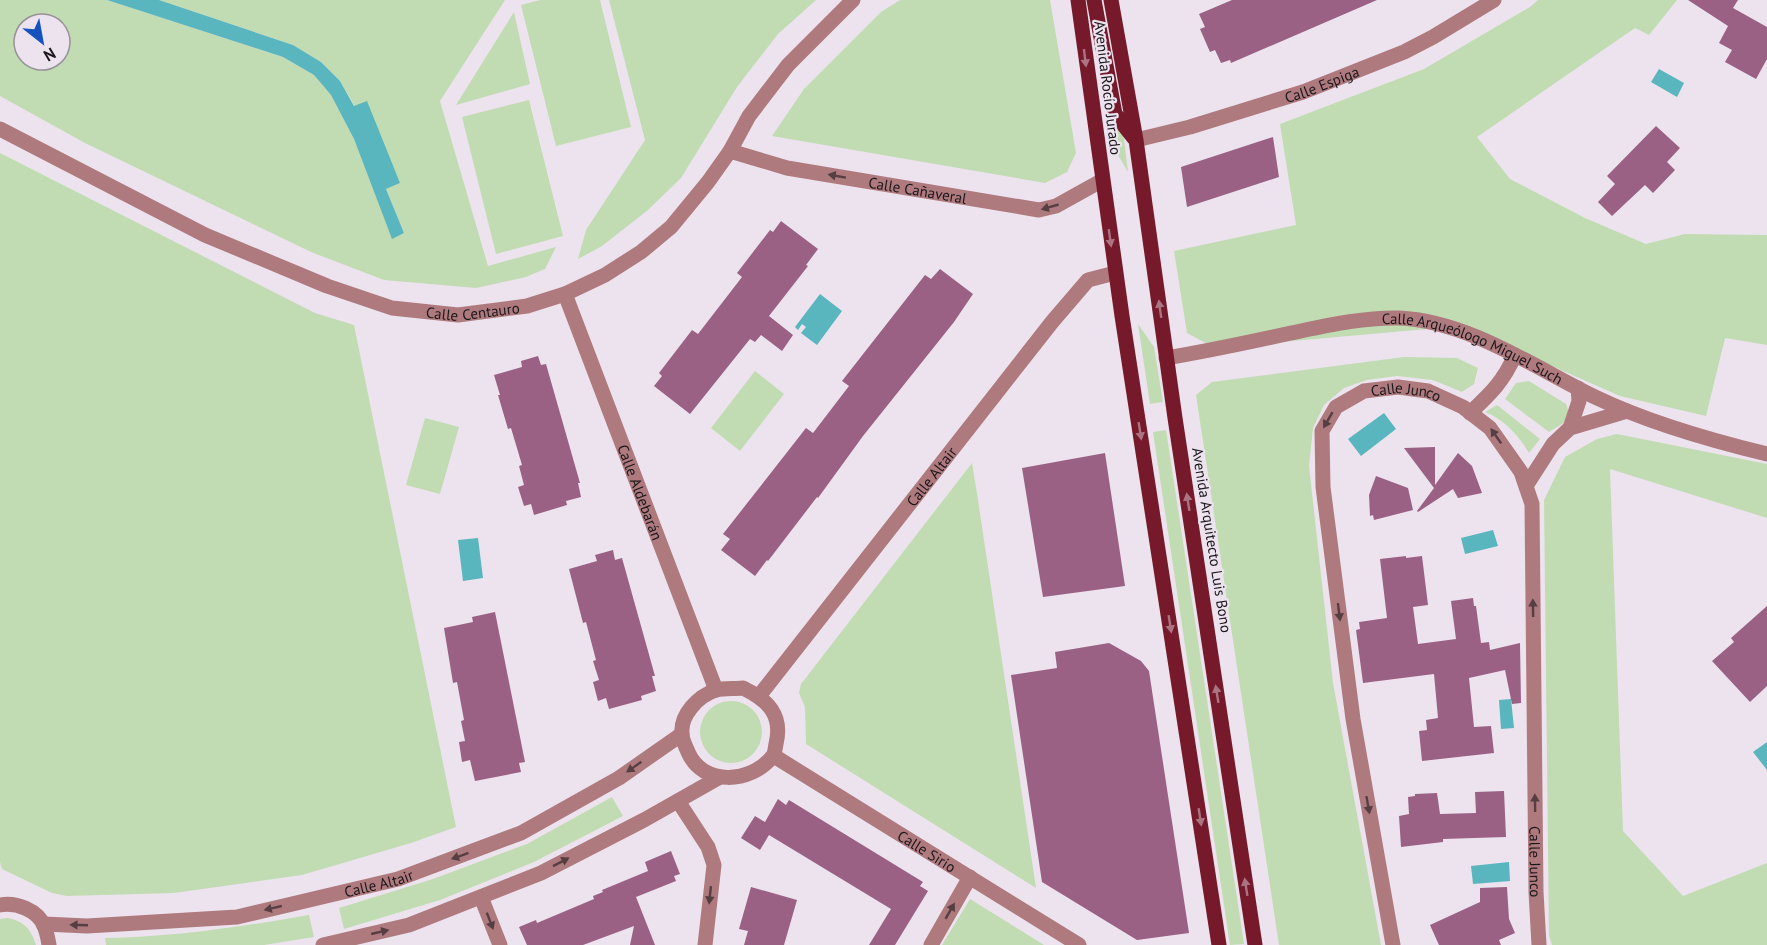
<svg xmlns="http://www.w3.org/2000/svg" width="1767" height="945" font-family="'PT Sans',sans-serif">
  <rect width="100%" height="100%" fill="#ece3ee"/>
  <path fill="#c1dcb2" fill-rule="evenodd" d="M0 0H107L283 57 314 75 331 95 354 139 392 238 404 233 386 189 400 183 340 81 321 62 293 45 159 0H505L440 101 488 266 556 247 545 269 526 277 476 288 384 280 311 252 85 143 0 96ZM24 24H60V60H24Z
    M540 0H600L631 127 556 146 521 5Z
    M609 0H816L778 34 737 87 681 178 648 210 602 246 578 259 586 230 645 140Z
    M900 0H1050L1076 153 1067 172 1045 183 772 136 804 89 881 12Z
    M1538 0H1677L1649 35 1635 28 1477 137 1510 179 1585 218 1646 244 1685 234 1767 235V345L1725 338 1706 416 1620 396 1461 326 1215 348 1187 333 1174 251 1296 225 1280 124 1424 69 1530 7Z
    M514 12 530 84 456 105Z
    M529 100 563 236 496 254 462 117Z
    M1105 111 1123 131 1128 172 1108 138Z
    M0 153 315 313 354 325 456 827 411 843 302 875 174 893 67 896 52 893 2 869 0 862Z
    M1138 324 1154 347 1163 402 1150 404Z
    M1404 357 1457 358 1478 368 1474 384 1462 392 1433 380 1397 376 1367 380 1344 388 1324 405 1313 428 1309 466 1333 683 1381 945H1279L1196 395 1212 382Z
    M755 371 784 394 740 451 711 428Z
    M1529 381 1566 404 1570 415 1562 424 1549 432 1505 399 1516 383Z
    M1497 405 1540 439 1529 453C1519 436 1504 419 1485 412Z
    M425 418 459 427 440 494 406 485Z
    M1166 430 1244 944 1230 945 1153 432Z
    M1617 434 1767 464V518L1610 469 1623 831 1683 896 1767 863V945H1552L1549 935 1544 500 1565 457 1597 439Z
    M972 463 978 500 1036 888 806 744 805 707 799 693 801 684Z
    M700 732a31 31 0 1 1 62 0a31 31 0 1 1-62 0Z
    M612 797 623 816 534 862 440 900 344 929 339 908 433 879 527 844Z
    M970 899 1044 945H942Z
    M309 915 314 937 264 945H106L105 938C175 937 241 927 309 915Z
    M7 918C24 921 31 929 36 945H0V919Z"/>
  <path fill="#59b5be" d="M107 0H159L293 45 321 62 340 81 354 106 367 101 400 183 386 189 404 233 392 239 354 139 331 95 314 75 283 57Z
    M1659 69 1684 83 1677 97 1651 82Z
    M820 294 842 311 817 345 801 333 806 327 802 324 798 330 795 327Z
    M1384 413 1396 429 1361 456 1348 439Z
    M1493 530 1498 546 1465 554 1461 538Z
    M478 538 483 578 463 581 458 540Z
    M1511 699 1514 728 1501 729 1499 700Z
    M1767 742V770L1753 752Z
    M1509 862 1510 881 1473 884 1471 866Z"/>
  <path fill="#9a6185" d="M1232 0H1377L1231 63 1230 60 1221 63 1215 50 1210 52 1200 29 1205 27 1199 14Z
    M1688 0H1738L1733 8 1767 27V59L1756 79 1725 62 1732 50 1719 43 1728 26Z
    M1656 126 1680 148 1667 162 1675 170 1653 193 1645 185 1612 216 1598 202 1615 184 1607 176Z
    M1273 137 1279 177 1187 207 1181 167Z
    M781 221 818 249 806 265 808 266 769 316 793 335 782 351 761 335 755 342 750 339 690 414 654 386 662 376 659 373 692 330 698 334 742 277 737 273 770 230 773 232Z
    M940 269 973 294 954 322 863 436 818 498 817 497 768 561 767 560 755 576 721 550 730 539 723 534 806 428 813 433 849 386 842 381 925 275 931 279Z
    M538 356 541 365 546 364 580 483H578L581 497 566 501 567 505 534 515 531 504 524 506 518 487 524 485 519 466 522 465 511 428 508 429 498 395H500L494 375 522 367 521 361Z
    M1435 447V485L1458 453 1472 466 1482 493 1458 498 1453 489 1418 512 1417 511 1434 488 1404 448Z
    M1105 453 1125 586 1043 597 1022 468Z
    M1376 476 1408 488 1413 510 1374 520 1373 515 1370 516 1369 495Z
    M613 550 615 560 622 558 655 676H652L656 691 641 696 642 700 609 709 606 698 598 701 593 682 599 680 593 661 596 660 586 622 583 623 569 569 597 561 595 555Z
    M1406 556V558L1422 556 1428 605 1413 607 1418 644 1456 639 1451 601 1473 598 1474 606H1476L1481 643 1489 642 1490 650 1520 643 1521 703 1512 704 1505 670 1469 678 1474 727 1491 726 1494 753 1422 761 1419 731 1427 730 1426 720 1438 718 1434 674 1363 683 1356 630 1360 629 1359 622 1387 618 1380 559Z
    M1767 606V686L1750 702 1712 661 1734 642 1731 638Z
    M495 612 525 762 519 763 521 772 475 781 470 760 462 762 459 742 465 741 461 721 464 720 457 682 453 683 444 628 473 622 472 617Z
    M1109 643 1141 661 1149 671 1189 933 1137 940 1042 882 1011 675 1057 668 1055 652Z
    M1504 791 1506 837 1443 839V842L1401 847 1399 816 1409 814 1408 797 1415 796V794L1437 793 1440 814 1476 813 1475 792Z
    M778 799 786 805 789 800 923 882 920 886 928 891 895 945H869L891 909 769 835 760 850 741 838 755 816 765 822Z
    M671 851 680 874 674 876 676 881 636 897 655 945H630L634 926 583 945H527L519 927 536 920 537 923 594 899 593 896 603 892 602 890 648 871 645 862Z
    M751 887 797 900 784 945H744L748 931 739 929Z
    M1507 887 1509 919 1515 933 1499 940 1501 945H1439L1430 925 1480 902V888Z"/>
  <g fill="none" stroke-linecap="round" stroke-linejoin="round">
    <g stroke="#af7a7e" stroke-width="15">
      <path id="s1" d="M0 129 205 235 327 286 392 308 458 315 527 306 565 294 605 275 641 252 671 227 708 182 730 151 749 116 788 65 853 0"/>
      <path id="s2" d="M730 151 787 168 1039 210 1056 206 1101 181"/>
      <path id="s3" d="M565 294 716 690"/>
      <path id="s4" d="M1166 358C1208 351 1250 342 1291 333 1325 326 1364 317 1399 318 1468 321 1534 367 1595 397 1649 423 1709 440 1767 454"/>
      <path d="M1470 413C1491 393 1503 382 1515 355"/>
      <path d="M1570 428 1579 401 1578 388"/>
      <path d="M1526 486 1553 444 1570 428 1627 411"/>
      <path d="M743 688C768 700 783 715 776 744 775 749 775 754 772 757 751 783 703 787 688 752 686 747 682 740 682 734 680 715 698 696 716 690 724 688 734 689 743 688Z"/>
      <path id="s5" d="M759 696 1052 322 1088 280 1115 273"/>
      <path id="s6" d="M774 756 1079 945"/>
      <path d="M678 801 708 847 714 865 705 945"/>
      <path d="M481 897 500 945"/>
      <path d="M0 905C16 902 38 910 44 926 47 932 48 939 49 945"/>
      <path id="s7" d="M44 924 87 926 237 917 398 879 521 833 619 778 682 734"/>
      <path d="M323 945 409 925 541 873 644 820 720 777"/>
      <path d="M931 945 970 877"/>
      <path id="s8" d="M1393 945 1353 719 1323 487 1322 431 1336 407 1364 391 1398 387 1428 391 1463 407 1490 428 1521 472 1532 504 1536 892 1539 945"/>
    </g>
    <path stroke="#af7a7e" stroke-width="15" id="s9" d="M1136 140 1190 127 1303 92 1404 52 1433 37 1494 0"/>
    <path stroke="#76192b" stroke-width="15" d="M1078 0 1122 316 1219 945
      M1094 0 1115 114 1134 138
      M1111 0 1136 140 1175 418 1255 945"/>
  </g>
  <defs><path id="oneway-solid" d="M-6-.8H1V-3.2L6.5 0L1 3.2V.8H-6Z" transform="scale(1.5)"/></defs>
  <g fill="#ab7483">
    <use href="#oneway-solid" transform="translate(1085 58) rotate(83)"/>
    <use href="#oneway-solid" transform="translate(1110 238) rotate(82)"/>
    <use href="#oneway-solid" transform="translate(1160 309) rotate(-98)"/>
    <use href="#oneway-solid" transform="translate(1140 431) rotate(81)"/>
    <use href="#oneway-solid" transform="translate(1188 502) rotate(-99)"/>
    <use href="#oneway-solid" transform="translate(1170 624) rotate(81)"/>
    <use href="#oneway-solid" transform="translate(1217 694) rotate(-99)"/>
    <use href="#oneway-solid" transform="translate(1200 817) rotate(81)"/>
    <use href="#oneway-solid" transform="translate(1246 887) rotate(-99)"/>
  </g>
  <g fill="#563f43">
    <use href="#oneway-solid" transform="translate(837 176) rotate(-170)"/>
    <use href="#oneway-solid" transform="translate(1050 207) rotate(164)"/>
    <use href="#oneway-solid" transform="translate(1328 420) rotate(120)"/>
    <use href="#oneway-solid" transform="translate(1496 436) rotate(-125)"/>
    <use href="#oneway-solid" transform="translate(1533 608) rotate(-91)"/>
    <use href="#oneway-solid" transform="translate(1339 612) rotate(83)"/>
    <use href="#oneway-solid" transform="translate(634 767) rotate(145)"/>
    <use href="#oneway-solid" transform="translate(1535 803) rotate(-91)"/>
    <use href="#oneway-solid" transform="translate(1368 805) rotate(80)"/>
    <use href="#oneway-solid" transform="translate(460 856) rotate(160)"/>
    <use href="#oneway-solid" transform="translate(561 862) rotate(-27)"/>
    <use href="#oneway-solid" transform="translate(710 895) rotate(96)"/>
    <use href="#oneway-solid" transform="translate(273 908) rotate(167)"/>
    <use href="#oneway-solid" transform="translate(950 911) rotate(-60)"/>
    <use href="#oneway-solid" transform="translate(490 921) rotate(69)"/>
    <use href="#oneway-solid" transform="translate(79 925) rotate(-178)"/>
    <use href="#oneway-solid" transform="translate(380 932) rotate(-13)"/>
  </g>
  <g text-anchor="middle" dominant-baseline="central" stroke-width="4.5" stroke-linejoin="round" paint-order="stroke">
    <g font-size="15" fill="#1a171b" stroke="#ece3ee">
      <text stroke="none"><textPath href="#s9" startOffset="194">Calle Espiga</textPath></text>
      <text transform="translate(1108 88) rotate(83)">Avenida Rocío Jurado</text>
      <text stroke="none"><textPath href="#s2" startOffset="192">Calle Cañaveral</textPath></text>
      <text stroke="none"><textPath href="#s1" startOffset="513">Calle Centauro</textPath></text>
      <text stroke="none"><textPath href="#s4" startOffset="316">Calle Arqueólogo Miguel Such</textPath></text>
      <text stroke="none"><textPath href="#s8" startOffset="622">Calle Junco</textPath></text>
      <text stroke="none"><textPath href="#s5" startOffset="279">Calle Altair</textPath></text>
      <text stroke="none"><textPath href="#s3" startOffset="212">Calle Aldebarán</textPath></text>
      <text transform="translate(1212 540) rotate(81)">Avenida Arquitecto Luis Bono</text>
      <text stroke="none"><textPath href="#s6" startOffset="180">Calle Sirio</textPath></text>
      <text stroke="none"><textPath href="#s8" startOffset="1162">Calle Junco</textPath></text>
      <text stroke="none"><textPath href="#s7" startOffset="339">Calle Altair</textPath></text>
    </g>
  </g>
  <g transform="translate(42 42) rotate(149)"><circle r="28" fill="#ece3ee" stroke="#98919a" stroke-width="1.5"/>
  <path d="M0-4.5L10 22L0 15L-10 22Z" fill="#1552bd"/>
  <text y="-9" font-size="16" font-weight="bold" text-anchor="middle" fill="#1a171b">N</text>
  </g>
</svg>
